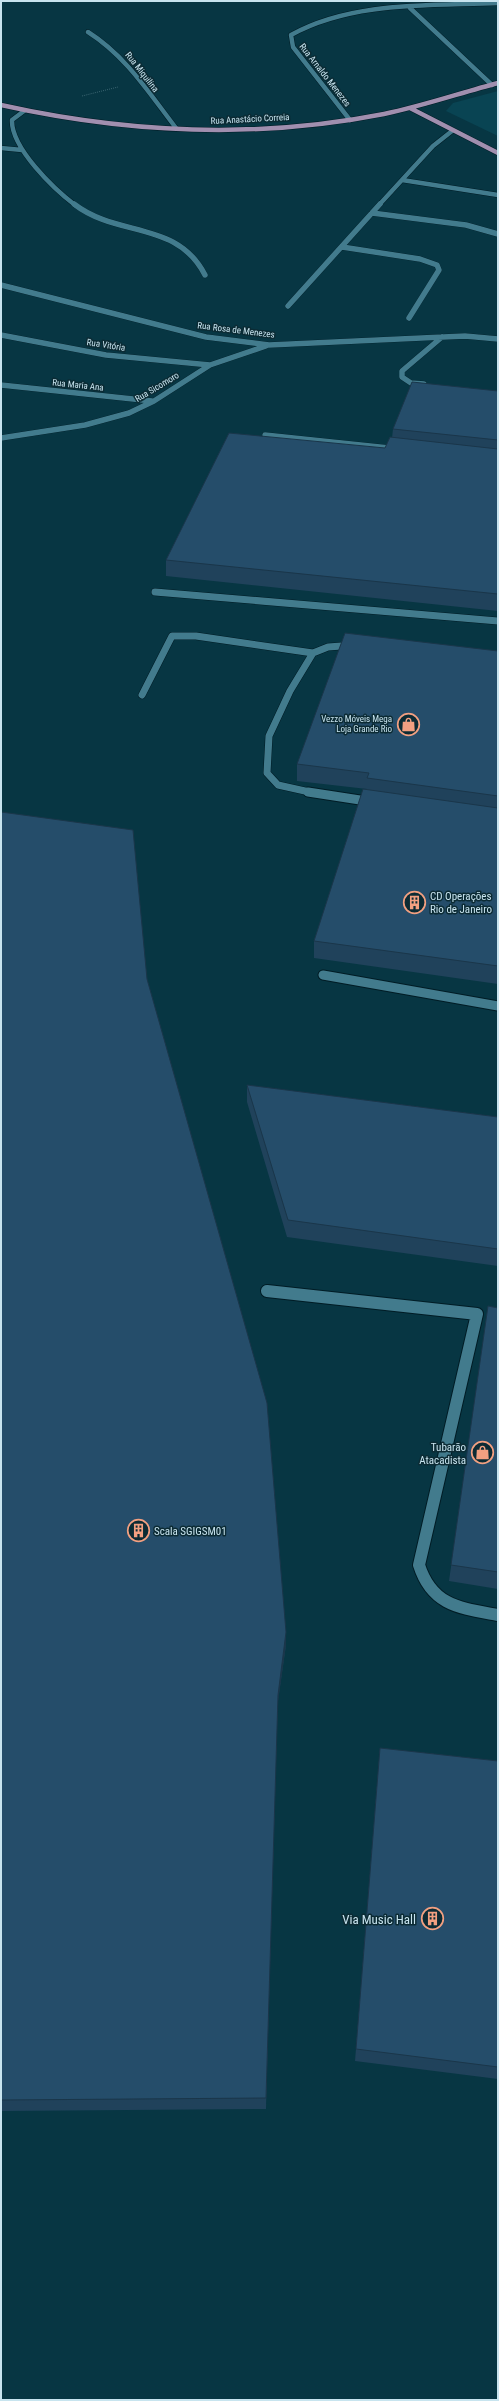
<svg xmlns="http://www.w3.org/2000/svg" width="499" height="2401" font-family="'Roboto Condensed',sans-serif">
  <rect width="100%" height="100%" fill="#073643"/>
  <path fill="#094453" d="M498 91V136L446 111 453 103Z"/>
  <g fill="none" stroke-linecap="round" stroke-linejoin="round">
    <defs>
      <path id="minor-far4" d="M410 8 492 85
        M88 32C126 56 149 93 176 128
        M24 111 12 120C11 148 54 189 75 205
        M350 120 293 47 291 35C352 1 430 6 498 3
        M1 148 22 150
        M402 180 498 195
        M379 205 433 146 452 131"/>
      <path id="minor-far3" d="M74 204C118 238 177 220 205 275
        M372 213 466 225 498 234
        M342 247 420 259 437 265 439 270 409 318
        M1 285 206 337 269 345 465 336 498 339
        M288 306 380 204
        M1 335 106 355 210 365
        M424 384 411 383 402 377V371L442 337
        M1 385 152 401
        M265 435 399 449
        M1 438 85 425 129 413 154 401 210 365 266 346"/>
      <path id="minor-far2" d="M155 592 498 621
        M142 695 172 636H196L313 653
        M314 793 278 785 267 773 269 736 290 691 313 653 328 647 355 645"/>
      <path id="minor-far1" d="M308 792 373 802
        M323 975 498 1006"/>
      <path id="minor" d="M267 1291 477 1314 419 1565C432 1606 460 1608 498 1615"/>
      <path id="major" d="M1 105C127 133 257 139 384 114 423 106 460 93 498 83
        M410 108 498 153"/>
    </defs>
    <use href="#minor-far4" stroke="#001c25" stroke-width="5.5"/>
    <use href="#minor-far3" stroke="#001c25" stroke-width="6"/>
    <use href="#minor-far2" stroke="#001c25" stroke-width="8"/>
    <use href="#minor-far1" stroke="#001c25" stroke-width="11"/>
    <use href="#minor" stroke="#001c25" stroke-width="14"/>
    <use href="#major" stroke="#001c25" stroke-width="5.5"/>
    <path stroke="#6d929e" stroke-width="1" stroke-dasharray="0.5 1.5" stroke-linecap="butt" d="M82 96 118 87"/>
    <use href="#minor-far4" stroke="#427b8d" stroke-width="4.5"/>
    <use href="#minor-far3" stroke="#427b8d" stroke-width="5.5"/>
    <use href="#minor-far2" stroke="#427b8d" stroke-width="7"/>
    <use href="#minor-far1" stroke="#427b8d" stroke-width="9"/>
    <use href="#minor" stroke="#427b8d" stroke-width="12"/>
    <use href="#major" stroke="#a08faf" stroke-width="4.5"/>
  </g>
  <path fill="#20425b" d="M498 391V611L166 576V560L385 448 392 438 393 429Z
    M498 651V984L314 958V941L367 789 297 781V764Z
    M1 812 147 979 286 1632V1645L277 1708 266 2109 1 2111Z
    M247 1085 498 1117V1266L287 1237 247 1102Z
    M488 1306 498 1308V1589L449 1581Z
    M380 1748 498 1761V2079L355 2061Z"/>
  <path fill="#1a364a" d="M286 1632V1645L277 1708 266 2109 278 1695Z"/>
  <path fill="#254d6a" stroke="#1a364a" d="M412 382 498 391V440L393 429Z
    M229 433 385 448 390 437 498 449V594L166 560Z
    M345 633 498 651V796L367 778 369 773 297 764Z
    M363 789 498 808V966L314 941Z
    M1 812 133 830 147 979 267 1403 286 1632 278 1695 266 2098 1 2100Z
    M247 1085 498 1117V1249L288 1220Z
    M488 1306 498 1308V1572L451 1565Z
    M380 1748 498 1761V2067L356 2049Z"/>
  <defs>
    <symbol id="shop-ring" viewBox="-11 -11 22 22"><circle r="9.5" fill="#0c2b34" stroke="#f2a081" stroke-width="1.5"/><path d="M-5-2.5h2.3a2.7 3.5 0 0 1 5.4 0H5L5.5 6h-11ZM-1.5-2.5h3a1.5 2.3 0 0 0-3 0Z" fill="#f2a081"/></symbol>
    <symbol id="building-ring" viewBox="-11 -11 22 22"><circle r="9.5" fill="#0c2b34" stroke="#f2a081" stroke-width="1.5"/><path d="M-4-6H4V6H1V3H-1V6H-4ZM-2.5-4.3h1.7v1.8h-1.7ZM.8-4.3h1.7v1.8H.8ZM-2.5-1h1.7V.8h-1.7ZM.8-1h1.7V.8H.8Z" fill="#f2a081"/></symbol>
  </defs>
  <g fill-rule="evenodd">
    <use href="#shop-ring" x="396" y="712" width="25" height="25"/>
    <use href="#building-ring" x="402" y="890" width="25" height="25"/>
    <use href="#shop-ring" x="470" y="1440" width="25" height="25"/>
    <use href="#building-ring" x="126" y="1518" width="25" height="25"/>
    <use href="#building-ring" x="420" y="1906" width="25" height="25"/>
  </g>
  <g text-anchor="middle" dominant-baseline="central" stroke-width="3" stroke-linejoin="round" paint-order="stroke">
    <g font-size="9" fill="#c8e4ef" stroke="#0c2b34">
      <text transform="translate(142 72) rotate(52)">Rua Miquilina</text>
      <text transform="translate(325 75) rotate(52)">Rua Arnaldo Menezes</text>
      <text transform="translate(250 119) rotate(-3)">Rua Anastácio Correia</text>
      <text transform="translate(236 330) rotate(7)">Rua Rosa de Menezes</text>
      <text transform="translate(106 345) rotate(9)">Rua Vitória</text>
      <text transform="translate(78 385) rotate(6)">Rua Maria Ana</text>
      <text transform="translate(157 387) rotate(-31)">Rua Sicomoro</text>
    </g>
    <g font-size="9" fill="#c8e4ef" stroke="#0c2b34" text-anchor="end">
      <text x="392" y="719">Vezzo Móveis Mega<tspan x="392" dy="10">Loja Grande Rio</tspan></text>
    </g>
    <g font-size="11" fill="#c8e4ef" stroke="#0c2b34" text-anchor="start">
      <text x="430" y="896">CD Operações<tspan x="430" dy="13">Rio de Janeiro</tspan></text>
      <text x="466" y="1447" text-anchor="end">Tubarão<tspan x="466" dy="13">Atacadista</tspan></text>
      <text x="154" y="1531">Scala SGIGSM01</text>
    </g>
    <g font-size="13" fill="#c8e4ef" stroke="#0c2b34" text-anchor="end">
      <text x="416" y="1919">Via Music Hall</text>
    </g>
  </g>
  <rect width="499" height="2401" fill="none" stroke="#c8e4ef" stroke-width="4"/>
</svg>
